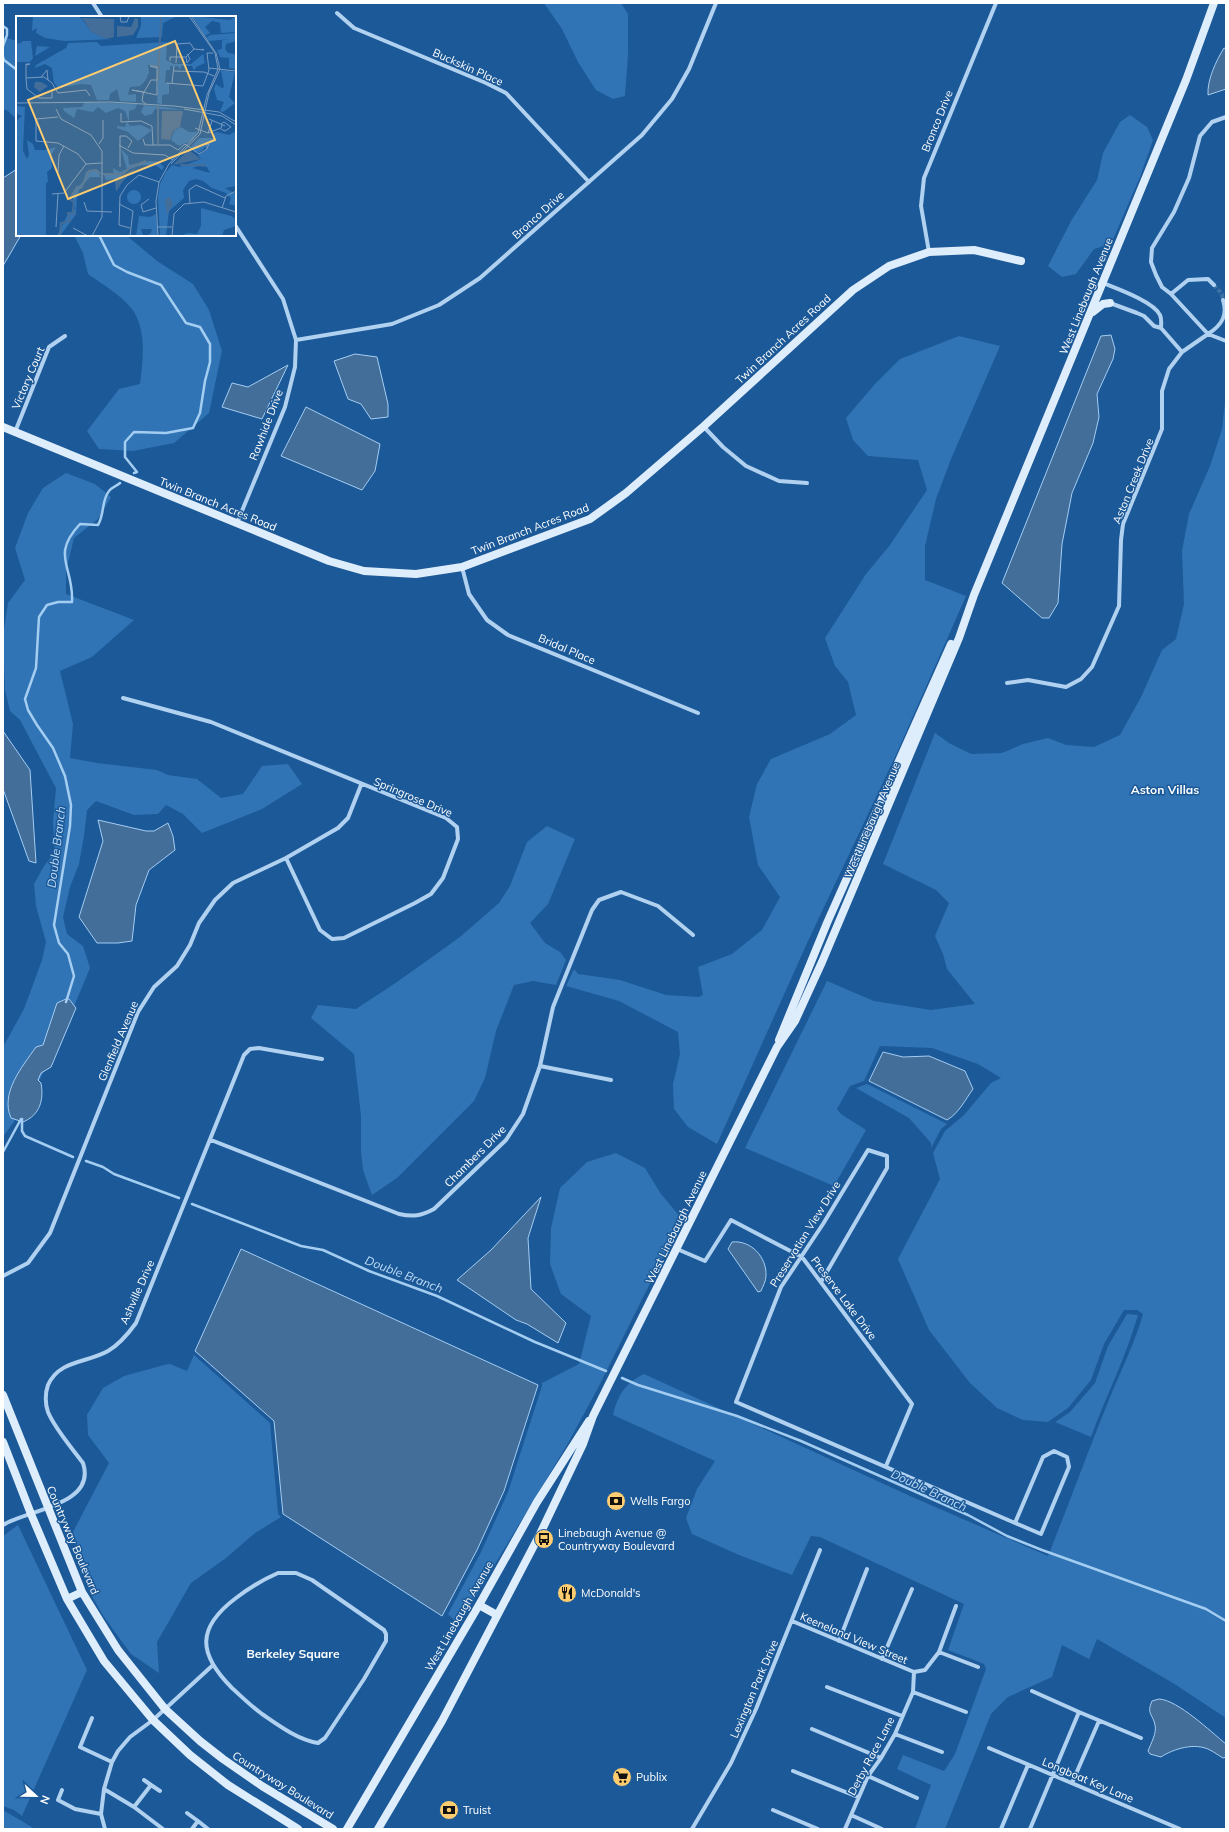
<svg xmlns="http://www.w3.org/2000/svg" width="1229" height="1832" font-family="Mulish,sans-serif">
  <rect width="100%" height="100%" fill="#1c5998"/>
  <path fill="#3074b5" d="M544 3H621L628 14V54L625 96 613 99 596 90 578 62 562 29Z
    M3 37 17 41V120L8 111 3 109Z
    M1130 115 1147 127 1153 140 1140 177 1111 244 1094 249 1076 274 1062 277 1048 266 1071 221 1097 180 1103 153 1120 122Z
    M74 235H126L157 261 193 284 209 310 222 351 209 413 174 443 133 451 99 449 87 431 119 389 140 384C143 360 147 330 132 309 121 295 102 284 88 274L83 253Z
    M959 336 1000 346 951 459 936 499 925 546V580L966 596 895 757 808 941 717 1144 688 1127 674 1109 673 1084 680 1054 678 1032 619 1001 566 986 574 969 578 974 620 980 666 995 699 997 703 995 698 967 732 954 762 930 780 897 758 865 749 817 757 784 771 759 830 734 856 715 848 682 835 666 825 638 866 574 890 545 927 490 918 460 868 456 853 440 846 418 875 384 900 359Z
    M1226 393V1718L1173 1683 1097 1639 1089 1659 1062 1645 1052 1677 1008 1697 991 1714 945 1829H915L931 1785 897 1769 903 1755 944 1771 955 1754 986 1669 984 1664 948 1650 964 1604 820 1537 811 1536 792 1575 739 1555 692 1534 686 1518 697 1489 715 1461 613 1415C618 1395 625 1383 644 1374L910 1496 1048 1556C1068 1506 1086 1457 1106 1407 1118 1376 1134 1346 1143 1314L1137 1310H1124L1104 1344 1091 1380 1068 1408 1048 1422 1023 1420 997 1408 970 1383 929 1330 898 1259 940 1179 933 1153 945 1131 964 1115 991 1083 1001 1078 978 1064 932 1048 880 1046 864 1081 850 1086 837 1109 841 1114 866 1130 834 1186 745 1148 827 981 874 1001 931 1010 975 1004 947 969 943 954 935 936 949 903 936 890 883 864 935 733 949 743 971 754 1002 753 1023 744 1048 738 1066 745 1094 747 1120 735 1141 697 1162 650 1176 639 1184 604 1182 551 1189 514 1210 466 1222 429Z
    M66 473 95 484 111 497 98 519 74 538 66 571V594L134 620 92 657 60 671 73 724 70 758 97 763 157 770 168 775 197 779 221 798 243 794 262 766 288 764 302 784 262 809 202 833 183 814 166 805 158 814 134 815 96 801 87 810 84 836 79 864 70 887 63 917 67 934 83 946 90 968 54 1054 25 1106 3 1137V1047L24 1009 42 960 46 942 36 906 34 884 44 866 55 852 53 822 56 788 20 720 10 711 5 690 3 636 8 603 25 580 15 548 28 513 43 488Z
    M547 826 575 839 548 904 530 923 545 943 560 952 566 960 556 985 533 981 514 985 496 1031 485 1078 474 1101 397 1178 372 1195 363 1170 361 1151V1116L354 1054 311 1018 318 1005 356 1009 397 982 460 937 499 903 510 886 527 842Z
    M867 1084 947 1124 941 1129 931 1148V1143L909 1118 856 1088Z
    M616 1153 645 1168 661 1194 682 1219 598 1388 567 1445 457 1627H453L456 1622 448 1614 481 1552 508 1492 542 1386V1383L579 1364 591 1316 561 1294 550 1264 551 1228 560 1188 587 1162Z
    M1127 1314 1138 1315C1126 1357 1106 1396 1091 1437L1055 1422 1070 1412 1095 1383 1108 1346Z
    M194 1355 270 1423 278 1514 281 1517 255 1533 226 1558 191 1583 157 1642 159 1673 131 1654 104 1617 89 1591 73 1532 109 1463 88 1435 87 1415 103 1388 124 1376 164 1365 170 1364 187 1371Z
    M18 1525 87 1670 22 1816 14 1810 3 1806V1536Z
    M3 1810 35 1829H3Z"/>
  <path fill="#436e9a" stroke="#a4cdf2" d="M1224 48 1226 49V89L1208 95C1207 80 1216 61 1224 48Z
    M17 169V235H21L3 266V178Z
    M1111 335 1115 349 1113 359 1097 394 1099 417 1093 443 1072 493 1062 544 1058 603 1049 618H1042L1002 583 1101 336Z
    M355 354 377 357 388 404V417L371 419 361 404 348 399 334 361Z
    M288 365 262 419 222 407 232 383 248 387Z
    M306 407 380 444 375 471 362 490 281 456Z
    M3 731 30 770 36 863 29 861 3 789Z
    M98 820 146 831H154L168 823 173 836 175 850 149 870 136 905 132 941 118 943H97L79 917 103 841Z
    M66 999H69L76 1008 51 1067 41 1073 38 1080 41 1083C44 1100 40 1115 23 1122L11 1118C0 1093 22 1067 36 1047L43 1045 57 1003Z
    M883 1052 903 1057 929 1056 965 1071 973 1089C965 1100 959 1113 947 1120L869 1081Z
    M541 1197 528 1238 531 1289 566 1323 558 1343 527 1324 516 1320 457 1280 491 1250Z
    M732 1242C751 1240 767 1257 766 1276 766 1281 763 1286 761 1291L758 1292 728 1249Z
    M241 1249 538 1385 504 1491 477 1550 442 1616 283 1514 274 1421 195 1351Z
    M1159 1699C1178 1700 1211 1732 1226 1744V1757L1223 1758C1218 1755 1214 1752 1210 1750 1195 1742 1173 1749 1161 1757L1150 1754 1148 1751C1151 1743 1157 1733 1155 1725 1153 1714 1146 1714 1152 1701Z"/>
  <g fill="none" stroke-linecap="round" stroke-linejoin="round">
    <path stroke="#a4cdf2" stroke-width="2.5" d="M3 26 7 29V35L3 46
      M3 57 4 60 17 70
      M99 235 114 265 127 272 161 285 186 323 200 327 210 344V362L205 381 200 413 193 428 166 433 134 432 125 442V457L137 472 134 473
      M66 1002 74 976 68 954 59 943 54 925 70 826 71 805 65 776 53 748 37 725 28 710 25 699 36 668 39 617 47 605 58 602H72C74 566 50 556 80 524L98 525C105 513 101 501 109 491 112 487 117 486 120 483
      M22 1119V1131L25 1136 73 1157
      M3 1152 21 1119
      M86 1161 103 1167 114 1174 179 1198
      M192 1204 301 1246 323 1250 369 1271 437 1296 535 1342 606 1371
      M622 1378 638 1385 737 1416 801 1441 968 1515 1007 1536 1042 1550 1206 1609 1226 1621"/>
    <path stroke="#3e72a7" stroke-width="4" stroke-dasharray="4 2" stroke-linecap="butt" d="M1214 285 1222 294 1223 300"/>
    <path stroke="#b1d1f0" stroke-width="4" d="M93 3 102 17
      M337 13 354 28 486 83 506 93 589 182
      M235 225 283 299 296 340 295 367 285 407 237 523
      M929 252 921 206 924 178 996 3
      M1103 283C1118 289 1154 302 1160 315 1162 319 1161 324 1161 328
      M1214 285 1208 279 1188 280 1171 294 1162 287 1156 275 1151 262 1152 248 1174 212 1189 178 1200 136 1212 122 1226 117
      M1171 294 1208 334C1222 325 1228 315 1223 300
      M1110 303 1137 313 1144 316 1154 326 1161 328 1182 352
      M296 340 392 324 439 305 480 278 642 135 672 99 689 69 716 3
      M704 427 723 447 746 466 779 481 807 483
      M15 432 49 347 65 336
      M462 567 469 594 487 620 508 635 698 713
      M1007 683 1028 680 1066 687 1081 679 1092 667 1119 606 1121 540 1123 524 1162 429V391L1169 369 1182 352 1208 334 1226 341
      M123 698 211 722 446 818 457 827 458 839 443 878 431 894 415 903 344 938 332 939 320 930 286 858
      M540 1066 611 1080
      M211 1140 399 1214C413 1217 421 1216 434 1209L506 1140 523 1114 540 1066 553 1007 592 910 599 900 621 892 658 906 693 935
      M677 1249 705 1261 731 1220 802 1257 912 1404 886 1466
      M3 1276 28 1263 50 1233 138 1012 154 987 177 966 190 945 199 923 215 900 233 883 286 858 338 828 348 818 361 785
      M821 1282 887 1168V1156L868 1150 823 1224 781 1287 736 1402 1015 1523 1043 1457 1054 1451 1067 1457 1069 1467 1041 1534 1015 1523
      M3 1525C27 1510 97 1505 83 1463 72 1448 55 1429 48 1412 45 1404 45 1393 48 1385 59 1360 87 1363 108 1351 120 1344 128 1334 136 1323L244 1055 250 1049 259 1048 322 1059
      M278 1573H296L312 1580 384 1630 386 1634V1641L364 1679 325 1738 318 1743C298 1740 278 1725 262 1714 251 1706 242 1697 232 1688 198 1654 196 1628 236 1598 249 1588 262 1580 278 1573Z
      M792 1621 914 1672 913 1692 895 1734 881 1758 868 1776 845 1829
      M839 1641 867 1569
      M939 1652 978 1667
      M882 1659 912 1589
      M914 1672 925 1670 939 1652 956 1606
      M827 1687 902 1716
      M913 1692 966 1712
      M1079 1712 1141 1738
      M92 1718 80 1747 112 1762
      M812 1729 881 1758
      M895 1734 942 1752
      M989 1748 1180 1829
      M793 1771 858 1797
      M868 1776 917 1798
      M144 1780 151 1785
      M1072 1783 1099 1721
      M104 1789 134 1807 163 1829
      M62 1790 58 1800 75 1809 101 1814
      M134 1807 151 1785 160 1791
      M773 1810 818 1829
      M187 1813 198 1821
      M851 1815 882 1829
      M105 1829 101 1814 104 1789 112 1762 118 1751 130 1737 153 1720 213 1665
      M192 1829 198 1821 208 1829
      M692 1829 731 1763 756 1709 820 1550
      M1001 1829 1028 1765
      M1030 1829 1079 1712 1032 1691"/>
    <path stroke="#deedfb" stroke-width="8" d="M1093 312 1103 304 1110 303
      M3 427 329 561 364 571 416 574 462 567 590 519 626 493 704 426 853 290 889 266 929 252 974 250 1021 261
      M779 1040 827 923 951 644
      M3 1395 82 1592 118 1650 165 1709 200 1741 223 1759 262 1786 333 1829
      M3 1442 31 1514 67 1599 104 1661 153 1720 190 1755 228 1785 298 1829
      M67 1599 82 1592
      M479 1605 497 1615
      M347 1829 479 1605 537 1502 589 1421
      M378 1829 442 1721 540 1534 583 1444 593 1416 777 1047 795 1021 822 962 959 638 974 595 1186 80 1214 3"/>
  </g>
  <defs>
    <symbol id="bank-disc" viewBox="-11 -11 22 22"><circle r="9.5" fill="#ffcd70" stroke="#1c5998"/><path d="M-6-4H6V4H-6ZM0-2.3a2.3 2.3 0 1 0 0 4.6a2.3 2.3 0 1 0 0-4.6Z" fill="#111"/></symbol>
    <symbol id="bus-disc" viewBox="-11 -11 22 22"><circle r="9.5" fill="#ffcd70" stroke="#1c5998"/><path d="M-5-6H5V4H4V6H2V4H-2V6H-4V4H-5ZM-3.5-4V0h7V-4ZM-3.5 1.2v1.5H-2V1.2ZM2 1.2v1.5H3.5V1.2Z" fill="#111"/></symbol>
    <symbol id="restaurant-disc" viewBox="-11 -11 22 22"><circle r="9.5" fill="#ffcd70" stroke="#1c5998"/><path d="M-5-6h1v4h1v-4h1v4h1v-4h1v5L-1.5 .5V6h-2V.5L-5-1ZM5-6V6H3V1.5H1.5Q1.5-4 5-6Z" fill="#111"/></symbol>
    <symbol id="supermarket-disc" viewBox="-11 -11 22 22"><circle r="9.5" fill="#ffcd70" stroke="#1c5998"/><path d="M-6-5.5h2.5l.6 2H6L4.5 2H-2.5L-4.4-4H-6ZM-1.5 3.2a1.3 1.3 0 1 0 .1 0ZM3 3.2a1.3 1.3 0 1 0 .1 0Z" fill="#111"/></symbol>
  </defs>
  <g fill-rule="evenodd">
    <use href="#bank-disc" x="605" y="1490" width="22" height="22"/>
    <use href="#bus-disc" x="533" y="1528" width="22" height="22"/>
    <use href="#restaurant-disc" x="556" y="1582" width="22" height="22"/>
    <use href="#supermarket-disc" x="611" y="1766" width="22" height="22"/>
    <use href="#bank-disc" x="438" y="1799" width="22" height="22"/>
  </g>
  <g text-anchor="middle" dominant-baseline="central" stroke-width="3" stroke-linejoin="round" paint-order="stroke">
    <g font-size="11" fill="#fff" stroke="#1c5998">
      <text transform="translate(468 67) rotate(24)">Buckskin Place</text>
      <text transform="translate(937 121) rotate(-68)">Bronco Drive</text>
      <text transform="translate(538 215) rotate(-42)">Bronco Drive</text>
      <text transform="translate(1086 296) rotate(-68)">West Linebaugh Avenue</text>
      <text transform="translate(783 339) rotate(-43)">Twin Branch Acres Road</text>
      <text transform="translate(28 378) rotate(-67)">Victory Court</text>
      <text transform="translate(266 425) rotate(-69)">Rawhide Drive</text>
      <text transform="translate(1133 481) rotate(-68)">Aston Creek Drive</text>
      <text transform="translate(218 504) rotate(22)">Twin Branch Acres Road</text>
      <text transform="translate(530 529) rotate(-21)">Twin Branch Acres Road</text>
      <text transform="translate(567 649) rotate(23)">Bridal Place</text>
      <text transform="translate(413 797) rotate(23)">Springrose Drive</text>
      <text transform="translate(872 820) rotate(-67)">West Linebaugh Avenue</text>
      <text transform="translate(118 1041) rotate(-67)">Glenfield Avenue</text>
      <text transform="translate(475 1156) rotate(-45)">Chambers Drive</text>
      <text transform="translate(676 1227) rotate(-64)">West Linebaugh Avenue</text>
      <text transform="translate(805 1234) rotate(-58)">Preservation View Drive</text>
      <text transform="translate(137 1292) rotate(-66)">Ashville Drive</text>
      <text transform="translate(844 1298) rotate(53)">Preserve Lake Drive</text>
      <text transform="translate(73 1540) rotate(67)">Countryway Boulevard</text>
      <text transform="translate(459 1616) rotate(-60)">West Linebaugh Avenue</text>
      <text transform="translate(854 1638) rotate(23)">Keeneland View Street</text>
      <text transform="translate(754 1689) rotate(-67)">Lexington Park Drive</text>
      <text transform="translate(871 1756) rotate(-62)">Derby Race Lane</text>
      <text transform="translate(1088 1780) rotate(23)">Longboat Key Lane</text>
      <text transform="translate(283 1785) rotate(32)">Countryway Boulevard</text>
    </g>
    <g font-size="11" fill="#fff" stroke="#1c5998" text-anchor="start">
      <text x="630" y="1501">Wells Fargo</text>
      <text x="558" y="1533">Linebaugh Avenue @<tspan x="558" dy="13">Countryway Boulevard</tspan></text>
      <text x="581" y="1593">McDonald's</text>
      <text x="636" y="1777">Publix</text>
      <text x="463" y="1810">Truist</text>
    </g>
    <g font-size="12" font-weight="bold" fill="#fff" stroke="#1c5998">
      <text x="1165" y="789">Aston Villas</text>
      <text x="293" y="1653">Berkeley Square</text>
    </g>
    <g font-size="12" font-style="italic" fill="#bddbf7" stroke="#1c5998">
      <text transform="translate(56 847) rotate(-83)">Double Branch</text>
      <text transform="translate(404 1274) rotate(21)">Double Branch</text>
      <text transform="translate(929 1490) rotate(25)">Double Branch</text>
    </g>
  </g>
  <g transform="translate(16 16)">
    <rect width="220" height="220" fill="#1c5998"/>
    <path d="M17 0H61L66 3 75 16 90 23H98L49 25 29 22 20 17 21 12 16 15ZM125 0H161L147 7 146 21 120 22 125 10ZM176 0 214 4 220 0V16L205 17 204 7 196 5 189 11 194 17 189 20ZM220 17V25L210 28 209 33 212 37 220 38V53L213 52V42L204 41 201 34 206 33V24L215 23 193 25 190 22 194 19ZM7 25H15L17 42 14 46H0V26L3 28ZM81 26 85 30 151 26 150 44 158 48H175L187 38 189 47 180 51 178 55 176 50H165L164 54 162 50H154V54H150L149 67 153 68V78L146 79V88L141 87 143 49H132L133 57 129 65 124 70 114 71 112 79 120 78V86L104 85 101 73 94 78 93 84H81L75 69 65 68 42 72 38 67 36 52 29 48 19 52 20 49 50 32 52 27ZM21 30 34 31 19 40ZM205 54 219 56 213 81 219 87 207 96 204 95 208 86 201 84 198 73 200 68 206 72 208 71ZM69 86 121 88 119 93 113 95V106L109 95 102 92 90 97 82 91 77 96 61 93 58 102 48 95 47 92 66 91ZM128 89 150 91 168 94 139 93 136 98 129 100 125 96ZM0 90 9 91 7 135 11 143 13 139 11 124 17 128 19 134H31L40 131 35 139 36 152 31 156 32 166 30 167V220H0V105L6 100 0 97ZM111 106 114 110 125 109 136 114 122 125 112 116 101 112V110L109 111ZM165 111 173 116H181L177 124 163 130 155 124 158 115ZM220 115V170L209 172 220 178V190L213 188 215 182 210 177 196 172 187 165 180 163 173 165 167 174 168 182 153 195 150 220H144L142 181 144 168 150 156 156 149 164 151 185 143 182 139 192 133 193 128 183 137 174 132 183 122H197L198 117 201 116 213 119ZM183 150 191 151 194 157 176 152ZM105 133 112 140 113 149 135 145 143 146 148 151 146 154 139 149H126L114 153 103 162 90 164 88 158 98 159 97 152 104 156 111 153ZM79 153 85 161H74L64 172 61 179 60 198 44 220H41L52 198 59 193 56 177 67 166 70 156ZM111 181a7 7 0 1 1 14 0a7 7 0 1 1-14 0ZM185 192 215 200 220 203V210L208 214 206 220H164L172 217 181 218 185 210ZM140 198 142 220H130L135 217 136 213H125L127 220H120L123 200 134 201Z" fill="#3074b5" fill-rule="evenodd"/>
    <path d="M66 2 98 3V21L90 23 75 16ZM119 2 122 3V11L117 19 101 21V10L115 11ZM19 66H25L32 70 24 76 18 71ZM146 95H167L164 111 157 115 154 124 145 123ZM173 134 185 143 157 149 164 142ZM120 152 107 165 100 176 99 164ZM154 180 157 188 151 199 149 184Z" fill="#436e9a"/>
    <path fill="none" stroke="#436e9a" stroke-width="2" d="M142 64 145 0M142 90V128M164 149H190M87 158H107L114 151 130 145M44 220 45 207 54 205 52 197 59 198 57 194 58 187 54 183 61 171 65 172 73 155 80 154 85 158"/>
    <path fill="none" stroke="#779bc1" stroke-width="1" d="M104 0 105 6H111L113 0M170 41 171 47 174 43 171 38M154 45V41H170L178 33 188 34 186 33M160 47 161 28 174 27 178 33M10 49 14 48H10V62M193 52 220 55M158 55 188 56 198 60M25 61 31 54 32 64M150 67 187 70 193 54 191 37H197M156 67 158 50M36 76V82H23L11 73 10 62 28 61 36 67 42 77M128 76 116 74 141 79V52L134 50H141V52M42 77 70 74 74 80M0 87 95 86 158 90 203 96 220 106M130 88 126 85 127 78 135 64H141M40 93 45 103 75 119 86 135V201L76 220M168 93 206 100 220 109M105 97V106L125 105 136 110 137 129M42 101 20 103V125L42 127 62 138 70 148M193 103 209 110M179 112 192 117 205 112 206 109M205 113 209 115 215 111 208 106 205 108M192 117 196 105M127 123 129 129H154L162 134 169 128 183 138 191 133 193 128H191V133M83 128 87 122V104M103 129 117 137 149 139 157 144M155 148 184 118 193 77 204 53 200 37 175 0M104 151V120H110L116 125 112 132M42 156 43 139 48 130M36 178 48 177 70 148 86 147M133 183 125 189 127 196 140 192M68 186 71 195 96 196M174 187 173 174 180 169 209 182M103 188 117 195 114 220M206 192 210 180 220 175M40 211 42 178M142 211H156M57 212 72 220M114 212 103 209 104 180 111 169 123 159 143 166M142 220 140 185 143 166 153 148 182 117 191 79 202 53 199 37 173 0M156 220 158 198 168 188 188 186 220 196"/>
    <path fill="#ffcd70" fill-opacity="0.15" stroke="#ffcd70" stroke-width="2" d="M159 25 199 124 52 183 12 84Z"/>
    <rect width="220" height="220" fill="none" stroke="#fff" stroke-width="2"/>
  </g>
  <rect width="1229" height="1832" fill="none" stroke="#ffffff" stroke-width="8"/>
  <g transform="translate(36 1796) rotate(112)" stroke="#1c5998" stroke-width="3" paint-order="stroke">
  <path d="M0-3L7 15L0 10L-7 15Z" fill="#ffffff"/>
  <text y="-6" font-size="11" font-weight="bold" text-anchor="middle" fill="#ffffff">N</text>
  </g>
</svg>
